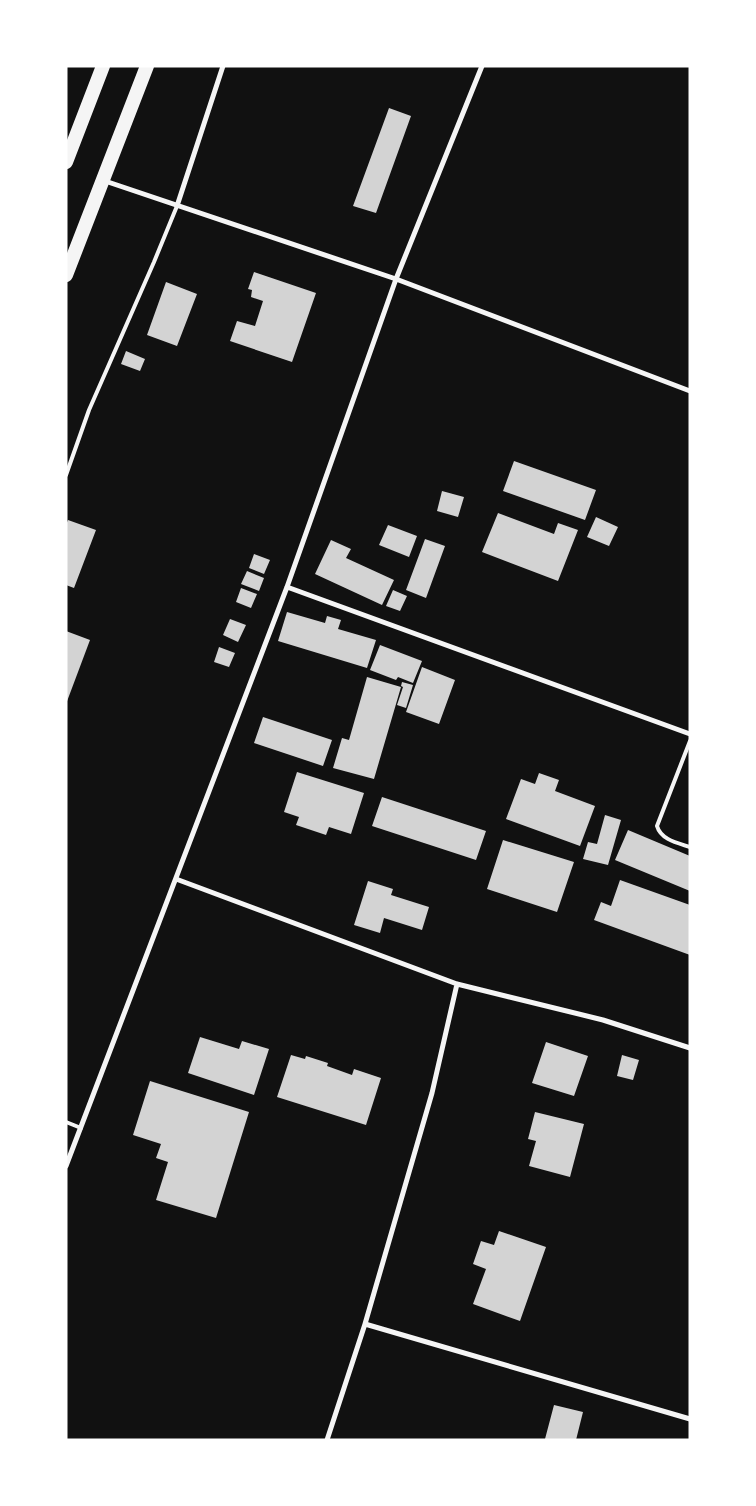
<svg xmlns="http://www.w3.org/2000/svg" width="756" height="1506" font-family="'Times New Roman',serif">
  <rect width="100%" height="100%" fill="#111"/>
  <path fill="#d3d3d3" d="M389 108 411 116 376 213 353 206Z
    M254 272 316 293 292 362 230 341 237 321 255 326 263 301 251 297 252 290 248 289Z
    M166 282 197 294 177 346 147 335Z
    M126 351 145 359 140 371 121 364Z
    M514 461 596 490 585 520 503 491Z
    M442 491 464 497 458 517 437 511Z
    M498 513 554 534 558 523 578 530 558 581 482 552Z
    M596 517 618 527 609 546 587 537Z
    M68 520 96 530 74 588 66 585V525Z
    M388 525 417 536 409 557 379 545Z
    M425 539 445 546 426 598 406 590Z
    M331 540 351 549 346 558 394 580 382 605 315 574Z
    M254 554 270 560 264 574 249 568Z
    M247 571 264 578 259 591 241 584Z
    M241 588 257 594 251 608 236 602Z
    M393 590 407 596 400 611 386 606Z
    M287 612 325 623 327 616 341 620 338 629 376 640 367 668 278 641Z
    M230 619 246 625 238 642 223 635Z
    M66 631 90 640 66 704Z
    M380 645 422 661 413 683 398 677 396 680 370 670Z
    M219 647 235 653 229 667 214 662Z
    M422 667 455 680 439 724 406 712Z
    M367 677 401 687 374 779 333 768 342 738 349 740Z
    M402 682 413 685 406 708 397 705 403 687 401 686Z
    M263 717 332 740 323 766 254 743Z
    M297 772 364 793 351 834 329 827 326 835 296 825 299 817 284 812Z
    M539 773 559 780 555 791 595 806 580 846 506 819 521 779 535 784Z
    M382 797 486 831 476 860 372 826Z
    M605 815 621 820 608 865 583 859 588 842 597 844Z
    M628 830 690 856V891L615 860Z
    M503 840 574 862 557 912 487 889Z
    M620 880 690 905V955L594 920 601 902 611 906Z
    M368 881 393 889 391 895 429 907 422 930 384 918 380 933 354 925Z
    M200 1037 239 1049 242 1041 269 1049 254 1095 188 1073Z
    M546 1042 588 1056 574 1096 532 1083Z
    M291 1055 305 1059 306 1056 328 1063 327 1066 352 1075 354 1069 381 1078 366 1125 277 1097Z
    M622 1055 639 1060 633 1080 617 1076Z
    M150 1081 249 1112 216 1218 156 1200 168 1162 156 1158 161 1144 133 1135Z
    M535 1112 584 1124 570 1177 529 1166 536 1141 528 1139Z
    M499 1231 546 1247 520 1321 473 1304 486 1269 473 1264 481 1241 494 1245Z
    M554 1405 583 1412 576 1440 545 1439Z"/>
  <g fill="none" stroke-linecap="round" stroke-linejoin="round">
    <path stroke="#f5f5f5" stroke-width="4" d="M66 475 89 410 154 262 177 206
      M690 741 657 826C661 840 678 843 690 847
      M66 1122 81 1128"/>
    <path stroke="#f5f5f5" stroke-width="5" d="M105 181 396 279 690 391
      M177 206 223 66
      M287 587 690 734
      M176 879 457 984 603 1020 690 1048
      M66 1166 287 587 396 279 482 66
      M365 1324 690 1419
      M327 1440 365 1324 432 1093 457 984"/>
    <path stroke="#f5f5f5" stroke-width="14" d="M66 162 103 66
      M66 275 147 66"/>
  </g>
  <rect width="756" height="1506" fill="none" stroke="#ffffff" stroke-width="135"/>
</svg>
